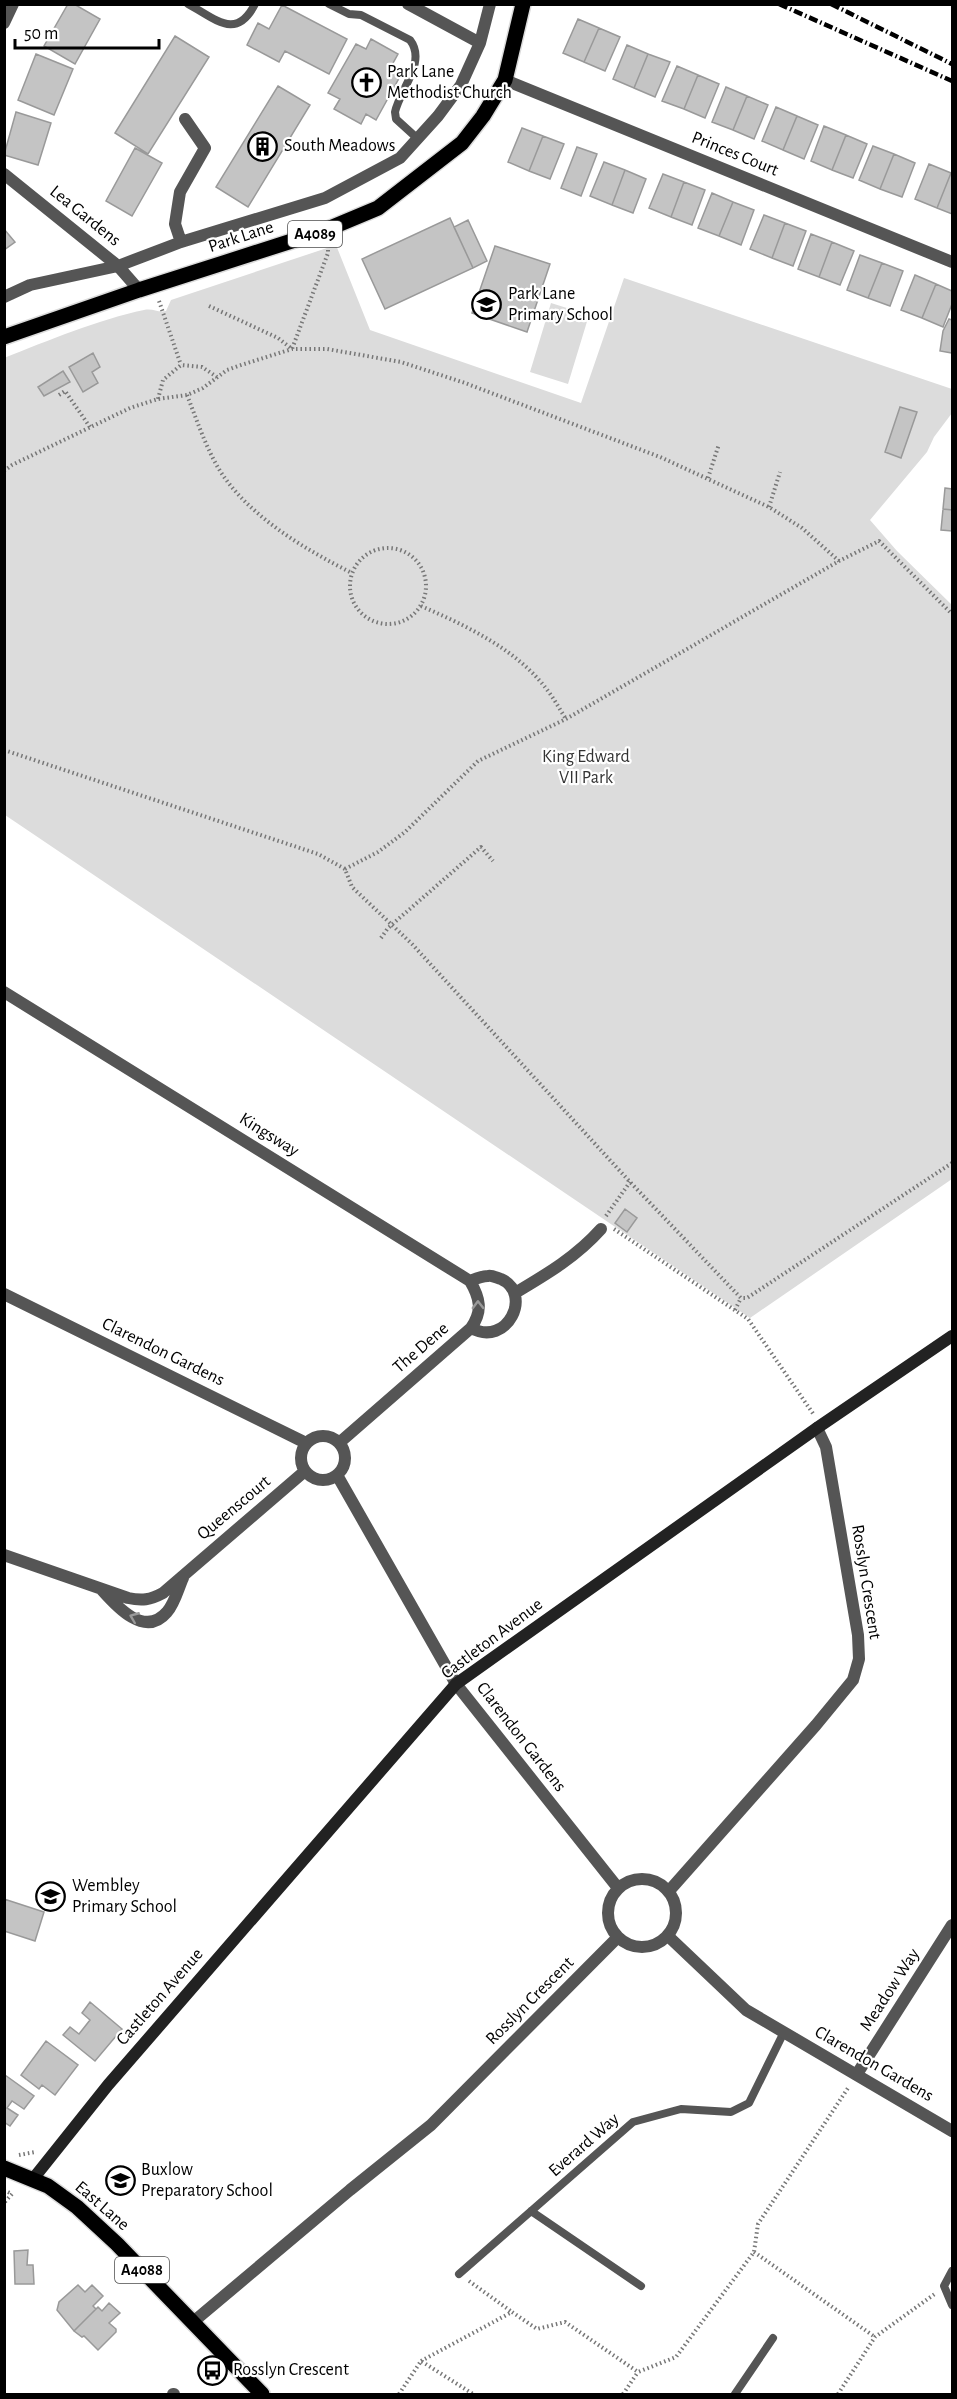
<svg xmlns="http://www.w3.org/2000/svg" width="957" height="2399" font-family="'Alegreya Sans',sans-serif">
  <rect width="100%" height="100%" fill="#fff"/>
  <path fill="#dcdcdc" d="M336 245 370 330 581 403 624 278 952 389V413L934 437 927 452 870 520 897 551 952 605V1179L750 1318 5 815 4 358C47 341 100 319 144 310 153 308 158 313 166 311L171 300Z
    M551 303 589 315 568 384 530 372Z"/>
  <path fill="#c4c4c4" stroke="#999" stroke-width="1.5" d="M68 4H74L100 19 75 64 44 46Z
    M282 5 347 39 329 74 285 51 279 62 247 45 258 23 269 29Z
    M578 19 599 28 584 62 563 53Z
    M599 28 620 37 605 71 584 62Z
    M175 36 209 57 148 154 115 133Z
    M371 39 398 54 392 65 403 71 376 120 366 114 361 124 334 109 340 99 328 93 356 44 366 49Z
    M627 45 648 54 634 88 613 79Z
    M36 54 73 69 54 115 18 100Z
    M648 54 670 62 655 97 634 88Z
    M677 66 698 75 684 109 662 101Z
    M698 75 719 84 705 118 684 109Z
    M278 86 310 105 248 207 216 187Z
    M726 87 747 96 733 130 712 122Z
    M747 96 768 105 754 139 733 130Z
    M776 107 797 116 783 150 762 141Z
    M16 112 51 123 38 165 4 155Z
    M797 116 818 125 804 159 783 150Z
    M824 126 846 135 832 170 811 161Z
    M522 128 543 136 529 171 508 162Z
    M846 135 867 144 853 178 832 170Z
    M543 136 564 144 550 179 529 171Z
    M873 146 894 154 880 189 859 180Z
    M577 147 597 154 581 196 561 188Z
    M135 148 162 163 132 216 106 201Z
    M894 154 915 163 902 197 880 189Z
    M604 162 625 170 612 205 590 196Z
    M929 164 951 173 937 208 915 199Z
    M625 170 646 179 633 213 612 205Z
    M951 173 952 174V214L937 208Z
    M663 174 684 182 671 217 649 208Z
    M684 182 705 190 692 225 671 217Z
    M712 193 733 202 719 236 698 228Z
    M733 202 754 210 741 245 719 236Z
    M764 215 785 223 772 258 750 249Z
    M450 218 473 268 385 309 362 259Z
    M468 220 487 261 473 268 454 227Z
    M785 223 806 231 793 266 772 258Z
    M4 229 15 242 4 250Z
    M811 234 832 242 819 277 798 269Z
    M832 242 854 251 840 285 819 277Z
    M495 246 550 264 527 332 472 313Z
    M860 255 882 263 868 298 847 290Z
    M882 263 903 271 890 306 868 298Z
    M915 275 936 284 922 318 901 310Z
    M936 284 952 291V304L943 327 922 318Z
    M949 319 952 320V353L940 351 943 331Z
    M93 353 100 367 92 372 98 383 83 392 69 367Z
    M63 371 70 382 44 396 38 387Z
    M900 407 917 412 901 458 885 452Z
    M945 488 952 489V510L943 509Z
    M943 509 952 510V531L941 530Z
    M625 1209 637 1218 627 1232 615 1223Z
    M4 1899 44 1912 35 1941 4 1931Z
    M90 2002 122 2029 95 2061 63 2035 70 2027 79 2034 90 2020 82 2013Z
    M46 2041 78 2065 55 2095 42 2085 39 2089 21 2075Z
    M5 2075 34 2096 24 2109 12 2101 7 2108 18 2115 10 2126 4 2122Z
    M28 2250 27 2265H33L34 2284H15L14 2251Z
    M78 2285 85 2292 92 2285 103 2296 93 2306 96 2309 74 2331 57 2310 59 2302Z
    M109 2303 120 2313 109 2323 116 2329V2332L98 2350 84 2336 82 2337 74 2331 98 2307 102 2311Z"/>
  <g fill="none" stroke-linecap="round" stroke-linejoin="round">
    <defs>
      <path id="primary" d="M4 337 139 290 323 231 378 208 462 143 483 116 505 80 523 4
        M4 2168 48 2186 77 2207 117 2244 262 2394"/>
    </defs>
    <use href="#primary" stroke="#dbdbdb" stroke-width="18"/>
    <path stroke="#777" stroke-width="4" stroke-dasharray="1.5 3" stroke-linecap="butt" d="M159 301 181 365
      M209 306 278 338 292 349 328 253V246
      M59 395 65 391 90 427
      M187 395C196 418 204 442 216 464 243 513 304 549 352 573
      M158 399 163 380 181 365 202 367 217 377
      M4 471 12 465 130 408 158 399 187 395 203 388 227 370 238 366 292 349H327L401 362 465 383 660 457 769 507 802 528 839 561
      M708 478 719 444
      M769 507 780 472
      M350 586a38 38 0 1 1 76 0a38 38 0 1 1-76 0Z
      M421 606C467 626 518 650 548 691 555 700 560 710 566 719
      M4 750 318 854 345 869 352 887 412 944 630 1182 741 1298H747L952 1163
      M345 869 378 852 405 832 478 761 566 719 839 561 879 541 952 614
      M381 938 388 928 481 847 493 861
      M606 1216 630 1182
      M614 1229 748 1319 814 1415
      M735 1310 741 1298
      M19 2155 35 2152
      M4 2190 12 2194 4 2203
      M754 2252 875 2337
      M469 2281 512 2312
      M421 2361 512 2312 537 2329 565 2322 638 2372 676 2357 754 2252 758 2224 848 2088
      M399 2394 421 2361 473 2394
      M623 2394 638 2372
      M838 2394 875 2337 936 2293"/>
    <path stroke="#555" stroke-width="8" d="M188 4C216 19 236 41 255 4
      M329 4 349 14 361 15 410 40C427 62 400 89 395 112L396 119 418 139
      M531 2211 641 2286
      M952 2271 944 2286 952 2305
      M459 2274 633 2122 681 2109 731 2112 749 2103 784 2032
      M735 2394 773 2338"/>
    <path stroke="#555" stroke-width="12" d="M408 4 480 43
      M4 23 13 4
      M505 80 952 262
      M4 174 118 266 139 290
      M181 242 175 224 180 192 205 148 185 119
      M4 297 30 285 118 266 181 242 325 198 400 158 438 116 461 85 480 43 490 4
      M4 992 470 1281C480 1298 483 1311 471 1328L339 1443
      M470 1281C475 1279 482 1276 488 1276 492 1275 497 1278 501 1279 533 1293 508 1348 471 1328
      M515 1293C547 1274 576 1257 601 1229
      M4 1294 306 1443
      M301 1458a22 22 0 1 1 44 0a22 22 0 1 1-44 0Z
      M337 1475 456 1684 618 1888
      M4 1555 128 1598C142 1601 150 1600 163 1593L305 1471
      M102 1590C117 1607 145 1638 167 1612 175 1603 178 1589 183 1578
      M608 1913a34 34 0 1 1 68 0a34 34 0 1 1-68 0Z
      M669 1891 816 1725 853 1680 859 1659 858 1635 826 1447 817 1428
      M668 1936 746 2010 952 2131
      M857 2074 952 1925
      M193 2322 350 2190 431 2125 618 1937
      M173 2394H174"/>
    <path stroke="#222" stroke-width="12" d="M33 2179 108 2085 456 1684 817 1428 952 1336"/>
    <use href="#primary" stroke="#000" stroke-width="15"/>
    <path stroke="#000" stroke-width="4.5" stroke-dasharray="9 3 1.5 3" stroke-linecap="butt" d="M779 4 952 81
      M831 4 952 64"/>
  </g>
  <defs><path id="oneway-chevron" d="M-2-3.5L2.5 0L-2 3.5" fill="none" stroke-width="1.6" stroke-linecap="round" stroke-linejoin="round" transform="scale(1.5)"/></defs>
  <g stroke="#999">
    <use href="#oneway-chevron" transform="translate(478 1305) rotate(-91)"/>
    <use href="#oneway-chevron" transform="translate(134 1617) rotate(-158)"/>
  </g>
  <defs>
    <symbol id="church-ring" viewBox="-11 -11 22 22"><circle r="9.5" fill="#fff" stroke="#000" stroke-width="1.5"/><path d="M-1.2-6h2.4v3.5h3.3v2.4h-3.3V6h-2.4V-.1h-3.3v-2.4h3.3Z" fill="#000"/></symbol>
    <symbol id="building-ring" viewBox="-11 -11 22 22"><circle r="9.5" fill="#fff" stroke="#000" stroke-width="1.5"/><path d="M-4-6H4V6H1V3H-1V6H-4ZM-2.5-4.3h1.7v1.8h-1.7ZM.8-4.3h1.7v1.8H.8ZM-2.5-1h1.7V.8h-1.7ZM.8-1h1.7V.8H.8Z" fill="#000"/></symbol>
    <symbol id="school-ring" viewBox="-11 -11 22 22"><circle r="9.5" fill="#fff" stroke="#000" stroke-width="1.5"/><path d="M0-5L7-2L0 1L-7-2ZM-4 1L0 2.5L4 1V4Q0 6-4 4Z" fill="#000"/></symbol>
    <symbol id="bus-ring" viewBox="-11 -11 22 22"><circle r="9.5" fill="#fff" stroke="#000" stroke-width="1.5"/><path d="M-5-6H5V4H4V6H2V4H-2V6H-4V4H-5ZM-3.5-4V0h7V-4ZM-3.5 1.2v1.5H-2V1.2ZM2 1.2v1.5H3.5V1.2Z" fill="#000"/></symbol>
  </defs>
  <g fill-rule="evenodd">
    <use href="#church-ring" x="350" y="66" width="33" height="33"/>
    <use href="#building-ring" x="246" y="130" width="33" height="33"/>
    <use href="#school-ring" x="470" y="288" width="33" height="33"/>
    <use href="#school-ring" x="34" y="1880" width="33" height="33"/>
    <use href="#school-ring" x="104" y="2164" width="33" height="33"/>
    <use href="#bus-ring" x="196" y="2354" width="33" height="33"/>
  </g>
  <g text-anchor="middle" dominant-baseline="central" stroke-width="4.5" stroke-linejoin="round" paint-order="stroke">
    <g fill="#fff" stroke="#4c4c4c" stroke-width="1.5">
      <rect x="288" y="221" width="54" height="26" rx="4.5"/>
      <rect x="115" y="2257" width="54" height="26" rx="4.5"/>
    </g>
    <g font-size="16" font-weight="bold" fill="#000">
      <text x="315" y="234">A4089</text>
      <text x="142" y="2270">A4088</text>
    </g>
    <g font-size="18" fill="#000" stroke="#fff" text-anchor="start">
      <text x="387" y="72">Park Lane<tspan x="387" dy="21">Methodist Church</tspan></text>
      <text x="284" y="146">South Meadows</text>
      <text x="508" y="294">Park Lane<tspan x="508" dy="21">Primary School</tspan></text>
      <text x="72" y="1886">Wembley<tspan x="72" dy="21">Primary School</tspan></text>
      <text x="141" y="2170">Buxlow<tspan x="141" dy="21">Preparatory School</tspan></text>
      <text x="233" y="2370">Rosslyn Crescent</text>
    </g>
    <g font-size="18" fill="#000" stroke="#fff">
      <text transform="translate(735 154) rotate(22)">Princes Court</text>
      <text transform="translate(85 216) rotate(39)">Lea Gardens</text>
      <text transform="translate(241 237) rotate(-18)">Park Lane</text>
      <text transform="translate(269 1135) rotate(32)">Kingsway</text>
      <text transform="translate(421 1348) rotate(-41)">The Dene</text>
      <text transform="translate(163 1352) rotate(26)">Clarendon Gardens</text>
      <text transform="translate(234 1508) rotate(-40)">Queenscourt</text>
      <text transform="translate(866 1582) rotate(81)">Rosslyn Crescent</text>
      <text transform="translate(492 1639) rotate(-37)">Castleton Avenue</text>
      <text transform="translate(521 1737) rotate(52)">Clarendon Gardens</text>
      <text transform="translate(890 1990) rotate(-57)">Meadow Way</text>
      <text transform="translate(160 1997) rotate(-49)">Castleton Avenue</text>
      <text transform="translate(530 2001) rotate(-45)">Rosslyn Crescent</text>
      <text transform="translate(874 2064) rotate(30)">Clarendon Gardens</text>
      <text transform="translate(584 2145) rotate(-41)">Everard Way</text>
      <text transform="translate(102 2206) rotate(41)">East Lane</text>
    </g>
    <g font-size="18" fill="#333" stroke="#fff">
      <text x="586" y="757">King Edward<tspan x="586" dy="21">VII Park</tspan></text>
    </g>
  </g>
  <rect width="957" height="2399" fill="none" stroke="#000000" stroke-width="12"/>
  <path d="M15 39v9h144v-9" fill="none" stroke="#000000" stroke-width="3"/>
  <text x="24" y="39" font-size="18" fill="#000000" stroke="#ffffff" stroke-width="4.5" paint-order="stroke">50 m</text>
</svg>
